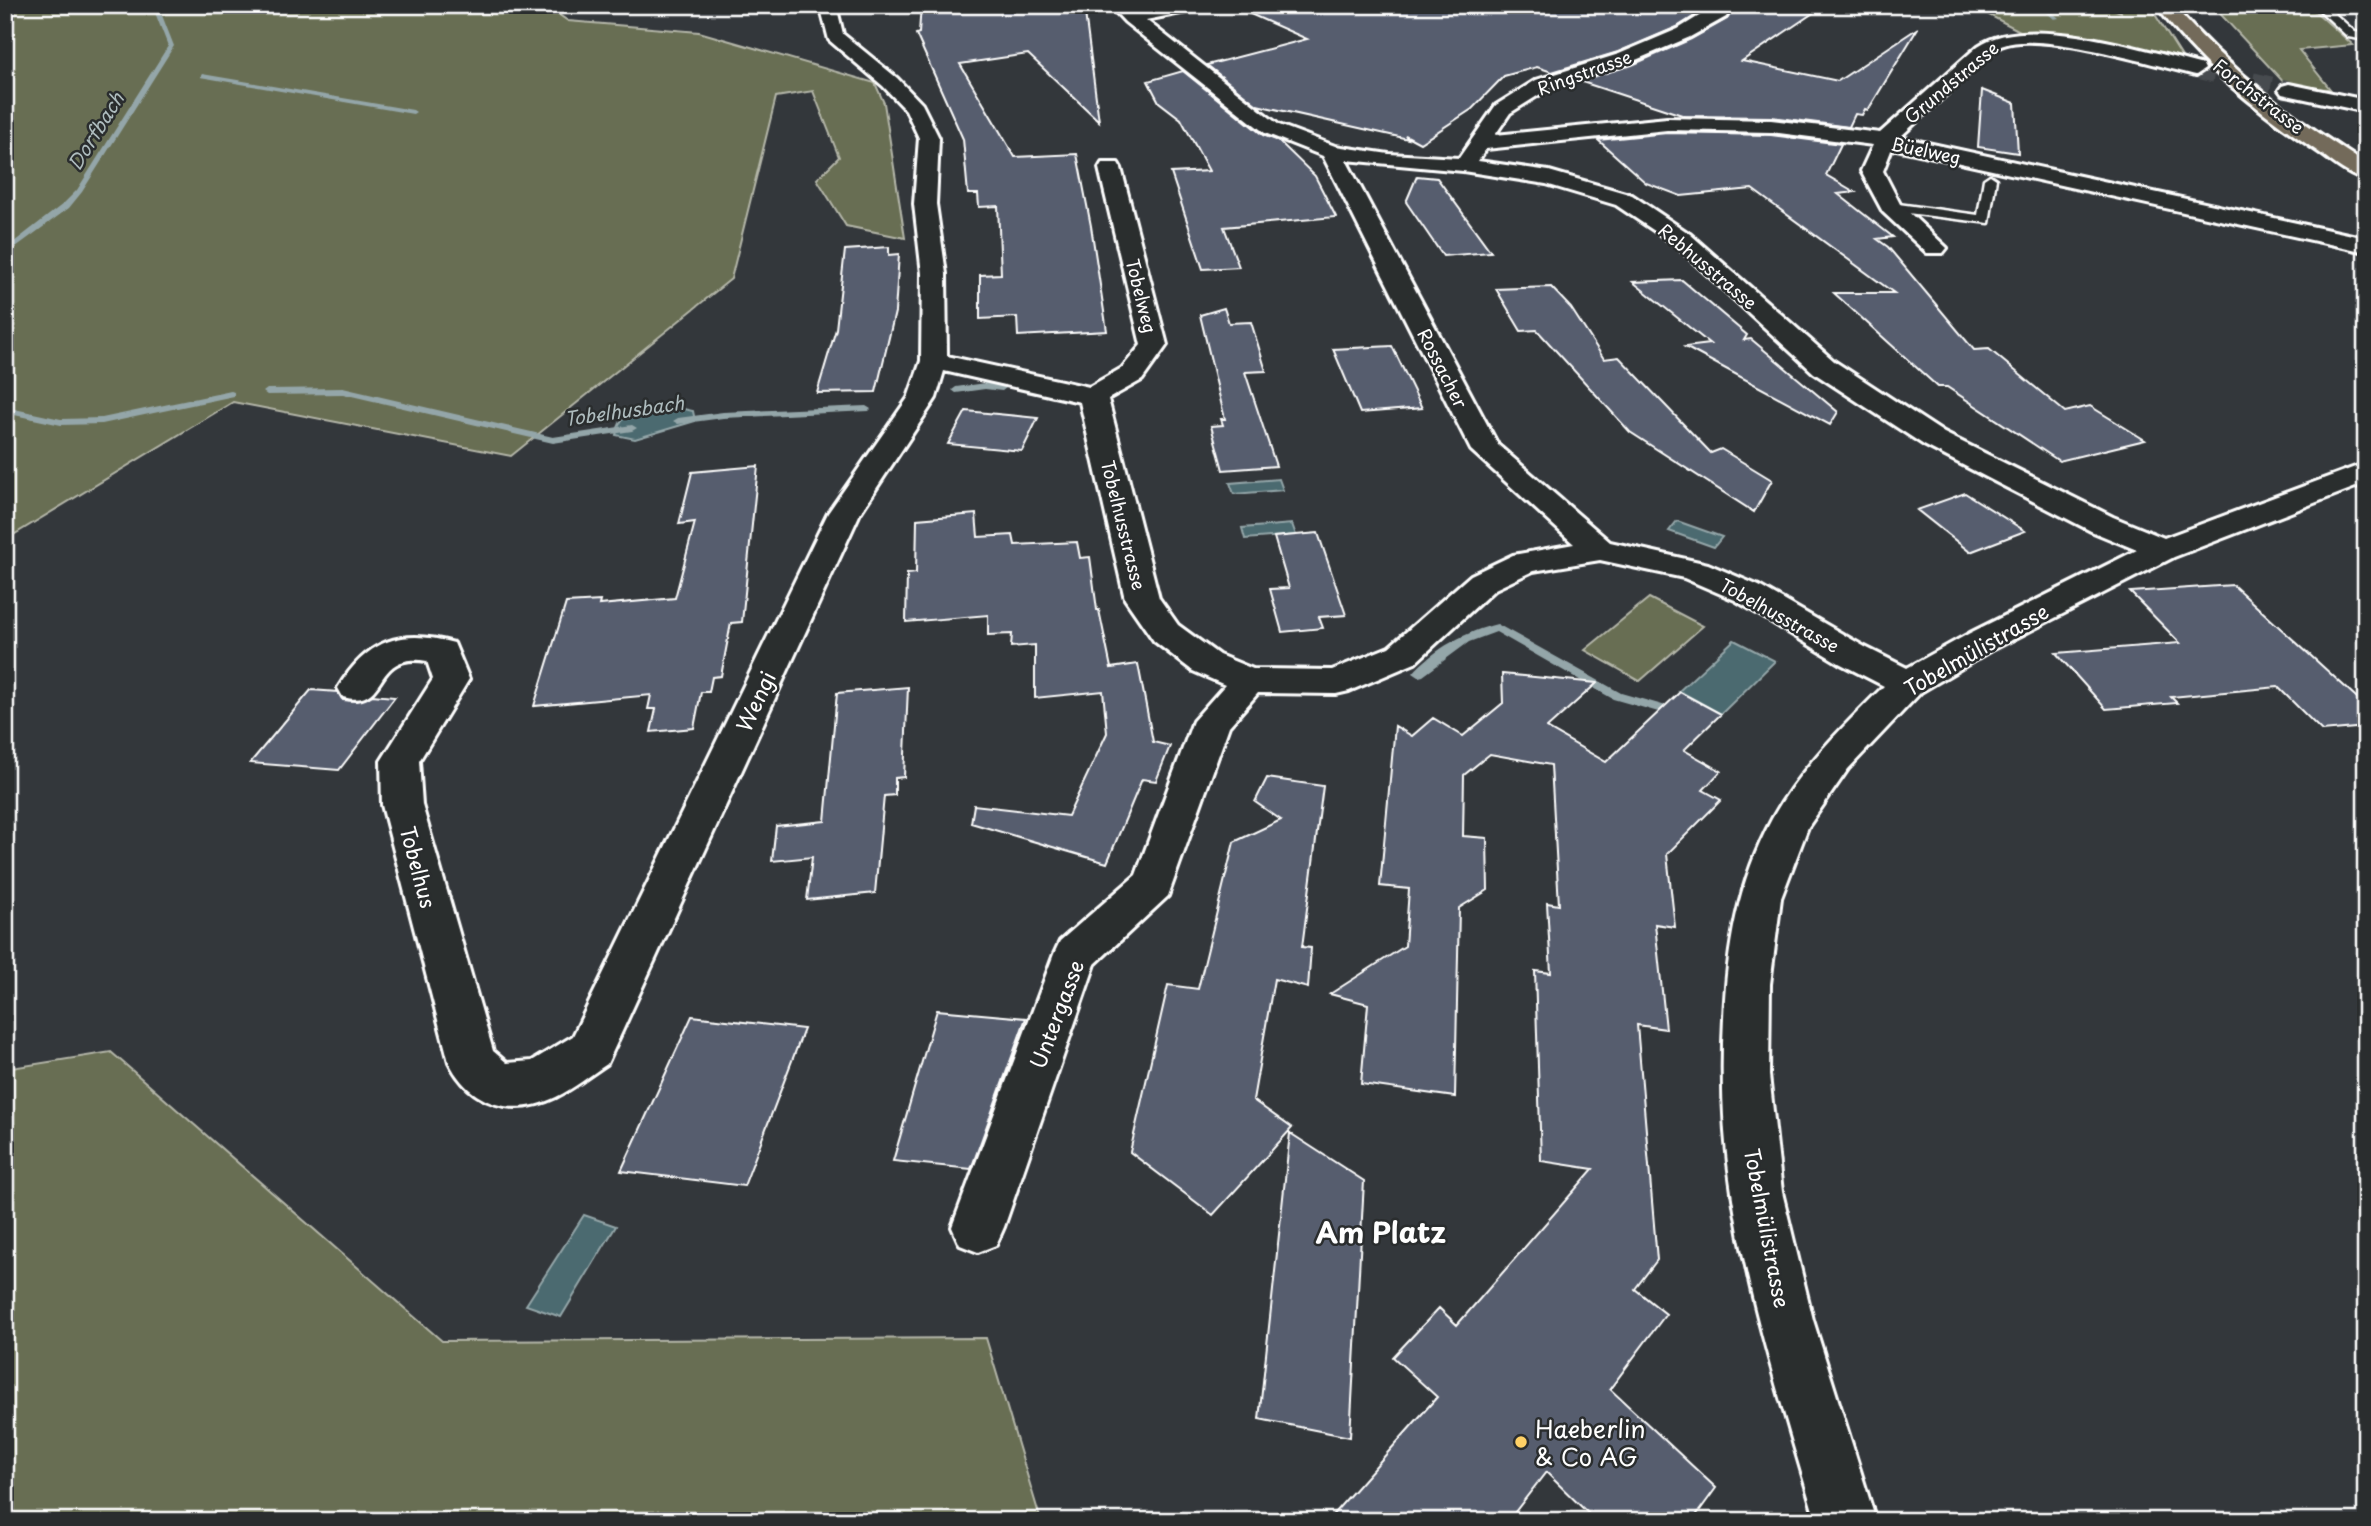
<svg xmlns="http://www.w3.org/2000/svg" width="2371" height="1526" font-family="'Playpen Sans',sans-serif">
  <rect width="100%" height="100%" fill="#33373b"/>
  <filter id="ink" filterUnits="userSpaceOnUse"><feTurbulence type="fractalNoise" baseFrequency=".0143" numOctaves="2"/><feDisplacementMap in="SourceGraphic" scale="14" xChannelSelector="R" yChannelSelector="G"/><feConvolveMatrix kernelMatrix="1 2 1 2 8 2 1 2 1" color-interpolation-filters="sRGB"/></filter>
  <g filter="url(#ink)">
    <path fill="#686e53" stroke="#b4b6a9" stroke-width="2" d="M5 5H545L568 21 699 32 875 83 884 103 905 238 846 226 817 179 839 157 813 91 776 97 731 279 511 456 233 402 5 540Z
      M1970 5H2103L2121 12 2119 5H2149L2182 57 2020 31Z
      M2212 5H2308L2353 45 2299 50 2330 89 2289 88Z
      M1649 598 1703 626 1640 681 1585 650Z
      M111 1052 442 1341 986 1338 1041 1521H5V1069Z"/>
    <path fill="#4c6a6f" stroke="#94a6a9" stroke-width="2" d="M665 405 693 411 695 421 635 439 616 435C622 406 640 410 665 405Z
      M1279 479 1283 490 1234 494 1230 483Z
      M1677 521 1722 537 1714 547 1669 531Z
      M1292 524 1296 535 1245 539 1242 528Z
      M1734 640 1775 661 1721 714 1679 691Z
      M584 1215 616 1226 561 1317 526 1305Z"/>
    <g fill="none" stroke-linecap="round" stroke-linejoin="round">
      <path fill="#94a6a9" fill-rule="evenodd" d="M152 5H158L174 46 82 192 69 208 5 255V249L63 204 77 190 168 46Z
        M2038 5H2044L2059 18 2054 19Z
        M202 74 413 110 416 112 413 114 200 77Z
        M985 383 1002 385 1006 388 1002 391 985 389 956 393 952 390 956 387Z
        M343 388 553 437 632 425 637 428 632 431 553 443 343 394 267 395 263 392 267 389Z
        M231 391 234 392V396L102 424 61 425 5 413V407L61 419 102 418Z
        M866 406 871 409 869 411 723 418 678 424 673 421 678 418 723 412Z
        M1497 624 1621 693 1666 706 1668 709 1662 713 1613 699 1496 632 1469 642 1423 676 1419 677 1413 673C1434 649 1467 631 1497 624Z"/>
    </g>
    <path fill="#575d6e" stroke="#fff" stroke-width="2" d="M921 5H1084L1099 121 1028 54 960 64 1015 157 1077 154 1091 226 1107 331 1018 336 1017 317 980 319V275L1001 274 998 206 979 207 978 194H968L963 139 916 34 919 33Z
      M1230 5H1712L1677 27 1618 52 1552 72 1537 67 1504 76 1472 109 1420 143 1405 135 1408 139 1257 105 1207 65 1307 39Z
      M1736 5H1825L1742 61 1838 81 1918 28 1868 110 1865 109 1862 115 1855 114 1849 127 1771 117 1685 116 1579 81 1632 65 1691 39 1727 19Z
      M1183 71 1263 135 1279 141 1315 176 1336 217 1224 227 1239 267 1203 269 1171 173 1209 171 1181 119 1159 102 1148 81Z
      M1982 90 2015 103 2018 153 1978 147Z
      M1667 133 1771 135 1841 144 1826 175 1855 192 1838 194 1893 237 1877 239 1888 247 1974 350 1989 349 2065 412 2090 406 2145 440 2059 461 1947 387H1938L1834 293H1894L1752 189 1681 196 1646 183 1598 140Z
      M1417 176 1437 178 1491 252 1443 256 1406 202Z
      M889 247V255L899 254 895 312 876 392 817 393 836 329 845 250Z
      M1682 280 1747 335 1744 340 1751 339 1838 412 1830 425 1685 347 1710 344 1633 282Z
      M1551 287 1571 308 1604 359 1619 357 1711 453 1721 449 1772 480 1754 512 1630 432 1537 330 1521 331 1496 289Z
      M1224 308 1229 323 1251 322 1266 371 1245 372 1276 466 1223 470 1211 426 1223 425 1221 419H1225L1200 315Z
      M1392 346 1422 408 1360 413 1333 349Z
      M966 411 1038 418 1022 451 948 444Z
      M758 466 742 622 731 623 721 676 712 677 709 692H701L694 728 651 732 656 709H648L651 695 534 706 566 603 600 601 599 605 675 598 695 522 679 524 692 472Z
      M1965 493 2025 531 1970 552 1917 510Z
      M976 514 978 537 1013 535 1015 545 1077 542 1080 558 1090 557 1097 610H1099L1111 668 1138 664 1153 742 1170 746 1156 781 1142 779 1107 863 971 823 974 805 1068 816 1107 733 1103 691 1035 698V645L1011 647 1012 634 988 635V615L906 622 907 574 916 573 917 519Z
      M1318 533 1346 615 1319 617 1323 628 1282 632 1270 589 1289 588 1274 537Z
      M2233 585 2366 706V727L2322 731 2278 687 2171 697 2177 703 2106 709 2056 653 2180 643 2130 592Z
      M1502 674 1597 683 1547 728 1606 762 1680 692 1721 714 1684 750 1721 771 1703 790 1721 800 1667 854 1675 927 1655 924 1666 1029 1637 1025 1657 1260 1635 1289 1666 1314 1610 1389 1716 1488 1692 1521H1596L1546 1472 1508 1521H1327L1437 1397 1393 1357 1439 1308 1457 1325 1593 1169 1541 1161 1535 971 1551 973 1547 903 1559 905 1551 765 1490 754 1464 775 1463 836 1487 838 1488 890 1459 908 1455 1097 1361 1084 1368 1004 1330 994 1405 946 1409 889 1380 886 1395 726 1412 736 1433 718 1463 736 1503 703Z
      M908 687 904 777 895 778V795L884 796 875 893 807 900 812 857 772 861 776 826 825 821 837 693Z
      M311 690 338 692 343 700 356 701 372 695 395 697 339 770 250 763Z
      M1267 778 1323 786 1302 947 1311 948 1308 988 1274 979 1253 1100 1292 1128 1213 1215 1130 1152 1168 985 1198 989 1234 842 1281 820 1255 802Z
      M937 1010 1026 1018 971 1169 893 1161Z
      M692 1016 804 1029 744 1186 621 1171Z
      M1290 1133 1364 1181 1350 1437 1259 1419Z"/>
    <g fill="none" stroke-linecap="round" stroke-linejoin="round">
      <path stroke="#474b4f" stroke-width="19" stroke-dasharray="19 10" stroke-linecap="butt" d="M2196 69 2289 90"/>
      <defs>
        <path id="lane" d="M2314 5H2325L2355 32 2366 34V40L2348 37Z
          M1990 175 1996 179 1989 223 1891 211 1884 207 1891 203 1978 215 1984 179Z"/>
        <path id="street" d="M820 5H836L843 34 897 78 922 104 939 138 936 204 946 274 947 356 1089 387 1122 368 1141 345 1099 168 1102 163H1118L1121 168 1167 345 1142 380 1108 399 1159 598 1178 625 1219 655 1253 669 1332 670 1389 647 1471 575 1513 555 1574 544 1471 450 1323 156 1265 133 1125 22 1109 5H1128L1136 12 1169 5H1203L1201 9 1146 20 1279 125 1335 146 1389 154 1459 158 1496 105 1536 80 1619 54 1678 29 1717 5H1734L1726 17 1690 37 1631 62 1550 88 1510 113 1495 135 1667 118 1771 120 1880 133 1978 46C2026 12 2147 51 2203 65L2205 69 2196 75C2155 65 2040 31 2004 45 1999 46 1994 51 1990 54L1900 137 2366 238V252L1892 148 1883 171 1900 204 1947 248 1943 253H1927L1883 212 1861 171 1873 145 1771 132 1667 130 1486 149 1478 161 1549 171 1632 195 1690 234 1834 361 1944 433 2113 517 2164 538 2366 463V483L2174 557 1994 649 1921 692 1848 769 1808 827 1781 898 1770 984 1769 1075 1782 1192 1813 1320 1876 1521H1816C1785 1413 1749 1304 1732 1192 1723 1135 1721 1076 1724 1018 1727 948 1738 882 1772 819 1800 768 1843 727 1884 686L1839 663 1735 600 1684 578 1600 560 1533 571 1495 589 1415 663 1349 691 1336 694 1258 693 1229 726 1168 896 1095 964 1004 1227 996 1245 978 1252 960 1245 952 1227 1054 954 1060 941 1136 875 1193 721 1225 685 1193 671 1154 641 1125 599 1080 402 944 371 936 398 860 513 607 1064C590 1075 573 1089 556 1097 513 1118 470 1105 449 1062L382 805 381 761 433 679 427 661C420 660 412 659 405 661 375 667 383 708 343 697L338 688C367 640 401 628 454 643L469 679 419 761 422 805 493 1051 507 1063 532 1061 573 1036 828 513 908 398 921 361 922 274 914 204 919 138 906 110 883 86 829 40ZM1346 160 1463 171 1546 184 1616 205 1674 244 1814 373 1924 445 2091 531 2137 550 1970 633 1907 668 1865 647 1759 586 1708 564 1610 542 1498 445Z
          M2289 84 2366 100V112L2282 94 2279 90 2282 86Z"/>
        <path id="highway" d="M2156 5H2173C2228 70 2295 119 2366 164V180C2349 176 2334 163 2320 153 2259 112 2199 65 2156 5Z"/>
      </defs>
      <use href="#lane" stroke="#fff" stroke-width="5"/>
      <use href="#street" stroke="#fff" stroke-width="6"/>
      <use href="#highway" stroke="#fff" stroke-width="6"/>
      <use href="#lane" fill="#2a2d2e" fill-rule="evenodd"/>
      <use href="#street" fill="#2a2d2e" fill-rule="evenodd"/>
      <use href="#highway" fill="#736b5a" fill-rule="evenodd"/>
    </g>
  </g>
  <circle fill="#ffd166" stroke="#2a2d2e" stroke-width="2.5" cx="1521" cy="1442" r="7"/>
  <g text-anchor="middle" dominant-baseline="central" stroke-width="5" stroke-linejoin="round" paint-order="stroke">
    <g font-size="18" fill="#fff" stroke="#2a2d2e">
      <text transform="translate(1584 72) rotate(-20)">Ringstrasse</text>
      <text transform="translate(1951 82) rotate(-40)">Grundstrasse</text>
      <text transform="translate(2259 96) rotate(38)">Forchstrasse</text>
      <text transform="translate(1926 150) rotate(12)">Büelweg</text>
      <text transform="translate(1708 266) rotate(40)">Rebhusstrasse</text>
      <text transform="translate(1142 296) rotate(76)">Tobelweg</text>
      <text transform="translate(1443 368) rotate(63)">Rossacher</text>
      <text transform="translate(1124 525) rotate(76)">Tobelhusstrasse</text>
      <text transform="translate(1780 615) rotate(29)">Tobelhusstrasse</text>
    </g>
    <g font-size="19" font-style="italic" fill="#aebcbe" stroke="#2a2d2e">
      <text transform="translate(95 131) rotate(-58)">Dorfbach</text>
      <text transform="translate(624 410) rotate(-8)">Tobelhusbach</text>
    </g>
    <g font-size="21" fill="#fff" stroke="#2a2d2e">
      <text transform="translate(1976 649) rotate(-30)">Tobelmülistrasse</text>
      <text transform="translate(755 701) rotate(-65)">Wengi</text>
      <text transform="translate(419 867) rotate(75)">Tobelhus</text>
      <text transform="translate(1056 1014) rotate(-69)">Untergasse</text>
      <text transform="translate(1768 1228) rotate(79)">Tobelmülistrasse</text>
    </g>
    <g font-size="24" fill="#fff" stroke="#2a2d2e" text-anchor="start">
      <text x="1535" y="1428">Haeberlin<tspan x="1535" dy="28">&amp; Co AG</tspan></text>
    </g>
    <g font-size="28" font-weight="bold" fill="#fff" stroke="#2a2d2e">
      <text x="1381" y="1231">Am Platz</text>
    </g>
  </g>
  <rect width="2371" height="1526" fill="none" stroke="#2a2d2e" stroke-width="28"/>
  <rect x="14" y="14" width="2343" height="1498" fill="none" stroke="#fff" stroke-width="2.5" filter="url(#ink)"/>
</svg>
